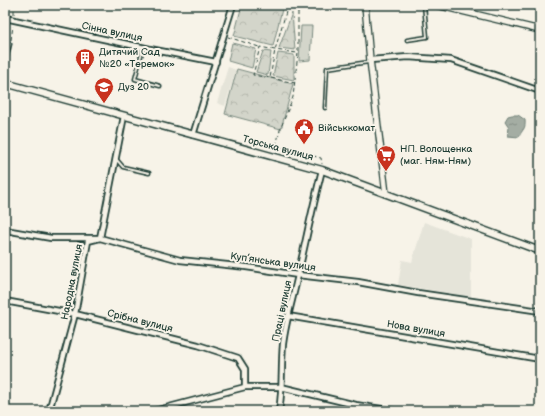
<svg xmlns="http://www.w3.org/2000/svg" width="545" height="416" font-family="'Balsamiq Sans',sans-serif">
  <defs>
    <pattern id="park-crowns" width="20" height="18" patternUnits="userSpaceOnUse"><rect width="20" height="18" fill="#d3d5ca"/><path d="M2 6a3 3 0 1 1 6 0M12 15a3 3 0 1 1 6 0" fill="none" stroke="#b5b8ae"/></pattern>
    <pattern id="water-ripples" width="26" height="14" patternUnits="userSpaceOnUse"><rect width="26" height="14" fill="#a4ada3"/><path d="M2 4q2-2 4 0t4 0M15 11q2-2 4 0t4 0" fill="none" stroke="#858e86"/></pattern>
  </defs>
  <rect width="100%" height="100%" fill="#f7f3e8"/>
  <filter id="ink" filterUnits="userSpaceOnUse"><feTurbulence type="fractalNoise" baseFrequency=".025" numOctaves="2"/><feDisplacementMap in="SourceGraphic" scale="8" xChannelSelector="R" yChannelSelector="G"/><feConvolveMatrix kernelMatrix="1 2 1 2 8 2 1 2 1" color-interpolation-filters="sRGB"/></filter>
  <g filter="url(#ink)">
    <path fill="#e5e4d9" d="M228 67 236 70 225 106 217 103Z
      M424 222 471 239V297L398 285 402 260 412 262Z"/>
    <path fill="url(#park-crowns)" stroke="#79897f" d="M242 5H283L273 46 234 36Z
      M292 13 295 50 279 48Z
      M232 43 256 49 252 68 228 61Z
      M263 51 271 52 268 75 256 72Z
      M278 53 294 55V80L273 76Z
      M237 69 293 84 281 129 225 114Z"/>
    <path fill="#d3d5ca" stroke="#79897f" d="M301 26H312L310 60 299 61Z"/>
    <path fill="url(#water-ripples)" stroke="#6f8077" d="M512 115H518L525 120C526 130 522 129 519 137L508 136 509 127 505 121 508 116Z"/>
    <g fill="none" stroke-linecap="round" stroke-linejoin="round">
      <defs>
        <path id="service" d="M407 40 427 37 424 5
          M5 42 10 44 5 63
          M143 48 135 79 160 86
          M325 108 327 68 369 62
          M116 159 123 167 149 173"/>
        <path id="minor" d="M5 18 155 50 216 62
          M370 60 408 57 451 60 540 91
          M193 135 233 5
          M5 230 51 238H100L180 260 246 267 298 275 358 282 418 293 540 311
          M5 301 75 314 198 345 238 358 245 369V387
          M288 316 540 359
          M49 411 75 314 88 241 100 238 124 116
          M154 411 245 387H281L356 405 394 411
          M279 411C283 389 281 366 283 344 286 320 293 298 298 275 306 240 313 205 322 170"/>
        <path id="tertiary" d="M365 5 370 60 386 194
          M437 5 540 30"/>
        <path id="secondary" d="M5 83 322 170 540 251"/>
      </defs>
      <use href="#service" stroke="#1f3d34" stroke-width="5"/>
      <use href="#minor" stroke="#1f3d34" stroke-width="8"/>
      <use href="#tertiary" stroke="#1f3d34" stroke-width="8"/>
      <use href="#secondary" stroke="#1f3d34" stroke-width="9"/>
      <path stroke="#1f3d34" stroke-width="1" stroke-dasharray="4 3" stroke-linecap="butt" d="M288 5 275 50 270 78 253 75 260 47 275 50 297 53
        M298 5V53L293 97 280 130 276 146 321 158 322 164
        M14 14V5
        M228 37 259 47
        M11 40 13 26
        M271 78 295 83"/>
      <use href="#service" stroke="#f7f3e8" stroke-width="2"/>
      <use href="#minor" stroke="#f7f3e8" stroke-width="4.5"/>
      <use href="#tertiary" stroke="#f7f3e8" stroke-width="5.5"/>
      <use href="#secondary" stroke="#f7f3e8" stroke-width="6"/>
    </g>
  </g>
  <defs>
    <symbol id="building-pin" viewBox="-11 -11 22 30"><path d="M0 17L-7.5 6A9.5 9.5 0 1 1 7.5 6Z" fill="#c8321e" stroke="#f7f3e8"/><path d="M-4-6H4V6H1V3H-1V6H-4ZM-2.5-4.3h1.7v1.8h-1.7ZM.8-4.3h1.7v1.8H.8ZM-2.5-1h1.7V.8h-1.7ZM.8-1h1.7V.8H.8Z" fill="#fff"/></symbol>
    <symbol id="school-pin" viewBox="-11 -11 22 30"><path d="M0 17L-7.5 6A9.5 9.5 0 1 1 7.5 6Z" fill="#c8321e" stroke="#f7f3e8"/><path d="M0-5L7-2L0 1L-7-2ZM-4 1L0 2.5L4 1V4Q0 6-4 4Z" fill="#fff"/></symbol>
    <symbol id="civic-pin" viewBox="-11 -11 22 30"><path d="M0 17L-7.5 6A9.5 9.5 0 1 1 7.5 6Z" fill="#c8321e" stroke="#f7f3e8"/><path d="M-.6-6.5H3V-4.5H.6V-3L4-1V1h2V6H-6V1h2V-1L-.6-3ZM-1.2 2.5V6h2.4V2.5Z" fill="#fff"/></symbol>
    <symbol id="supermarket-pin" viewBox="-11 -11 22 30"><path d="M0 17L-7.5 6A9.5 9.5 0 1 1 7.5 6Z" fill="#c8321e" stroke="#f7f3e8"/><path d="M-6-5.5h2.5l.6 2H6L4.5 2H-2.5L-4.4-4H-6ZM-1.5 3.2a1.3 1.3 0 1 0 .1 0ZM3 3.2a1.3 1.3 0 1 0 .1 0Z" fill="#fff"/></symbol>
  </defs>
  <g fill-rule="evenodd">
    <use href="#building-pin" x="74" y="47" width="22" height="30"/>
    <use href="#school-pin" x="93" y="76" width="22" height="30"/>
    <use href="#civic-pin" x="293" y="117" width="22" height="30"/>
    <use href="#supermarket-pin" x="375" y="144" width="22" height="30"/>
  </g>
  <g text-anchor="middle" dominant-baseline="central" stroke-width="4" stroke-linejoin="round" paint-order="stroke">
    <g font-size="10" fill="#1f3d34" stroke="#f7f3e8">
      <text transform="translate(112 32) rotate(12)">Сінна вулиця</text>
      <text transform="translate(278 148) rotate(15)">Торська вулиця</text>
      <text transform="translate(273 262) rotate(8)">Куп’янська вулиця</text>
      <text transform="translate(72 282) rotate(-79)">Народна вулиця</text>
      <text transform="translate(282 311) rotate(-78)">Праці вулиця</text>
      <text transform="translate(140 321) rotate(14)">Срібна вулиця</text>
      <text transform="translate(416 329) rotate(10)">Нова вулиця</text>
    </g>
    <g font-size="10" fill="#1f3d34" stroke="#f7f3e8" text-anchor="start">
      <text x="99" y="52">Дитячий Сад<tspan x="99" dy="12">№20 «Теремок»</tspan></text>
      <text x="118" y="87">Дуз 20</text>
      <text x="318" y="128">Військкомат</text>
      <text x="400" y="149">НП. Волощенка<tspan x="400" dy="12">(маг. Ням-Ням)</tspan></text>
    </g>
  </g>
  <rect width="545" height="416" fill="none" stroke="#f7f3e8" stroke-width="20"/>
  <rect x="10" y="10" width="525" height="396" fill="none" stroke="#1f3d34" stroke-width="1.5" filter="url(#ink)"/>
</svg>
